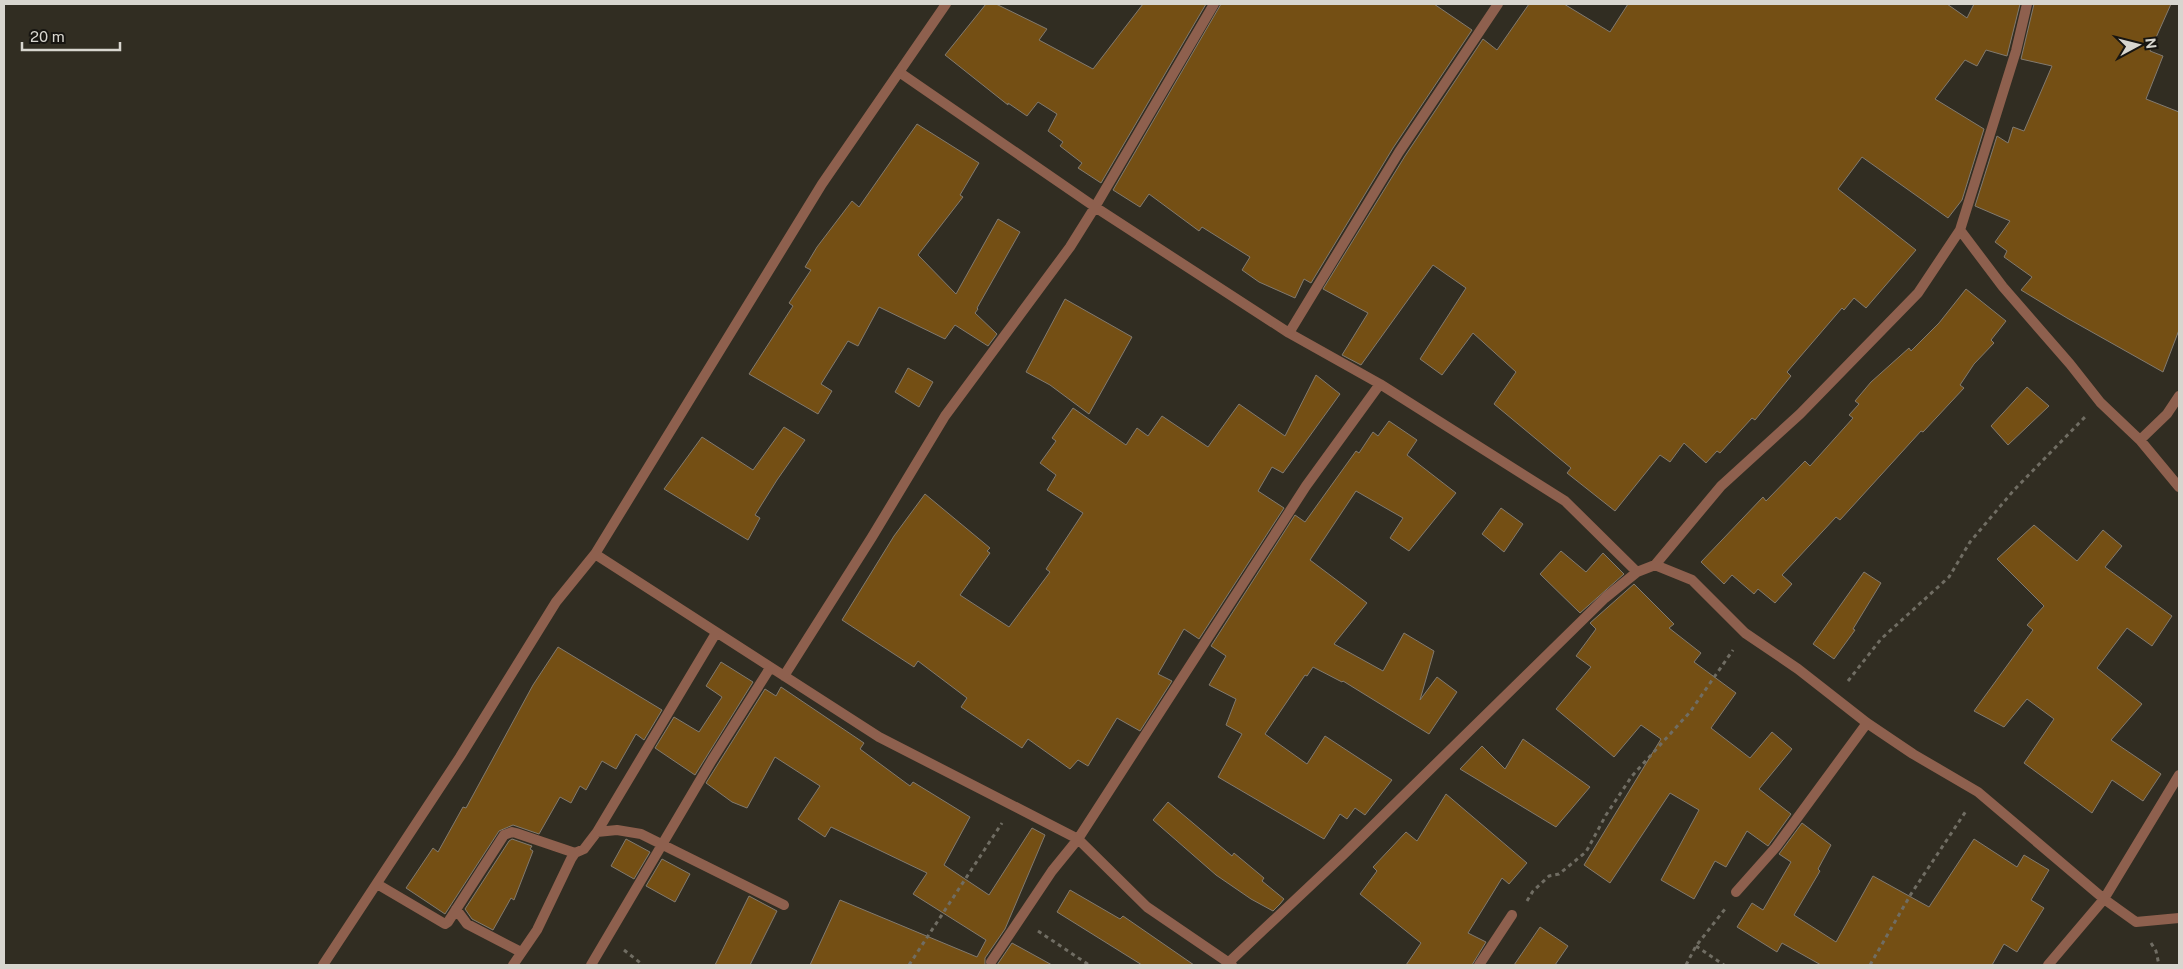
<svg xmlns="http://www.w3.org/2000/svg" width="2183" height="969" font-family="'Public Sans',sans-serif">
  <rect width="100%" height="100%" fill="#312d22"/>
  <path fill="#744f14" stroke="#827a6f" d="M986 4H996L1047 29 1039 40 1093 69 1143 4H1206L1101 183 1078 168 1082 163 1060 146 1063 142 1048 131 1057 114 1038 102 1027 116 1008 103V105L945 55Z
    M1221 4H1434L1472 30 1393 148 1311 283 1304 279 1295 298 1259 282 1242 270 1250 257 1202 227 1199 231 1149 194 1140 207 1113 190Z
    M1529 4H1564L1610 32 1628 4H1947L1967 18 1974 4H2020L2007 56 1986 50 1977 66 1965 60 1935 99 1984 129 1962 200 1948 218 1862 157 1838 189 1916 250 1866 308 1854 298 1844 310 1842 308 1787 372 1791 376 1755 420 1752 418 1720 453 1717 451 1706 463 1684 443 1670 462 1660 455 1615 511 1567 473 1571 468 1494 404 1516 372 1473 333 1442 375 1420 359 1466 288 1433 265 1361 365 1342 355 1368 313 1323 289 1405 156 1483 39 1497 50Z
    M2034 4H2171L2150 51 2163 56 2146 99 2179 112V330L2163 372 2067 318 2021 290 2032 277 2004 257 2007 251 1995 242 2010 221 1975 206 1997 136 2008 143 2013 127 2024 131 2052 66 2021 59Z
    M917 124 979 163 960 195 963 197 918 255 956 294 998 219 1020 232 977 308 978 309 975 313 997 334 988 346 955 325 945 339 879 307 858 346 848 341 821 384 832 391 818 414 749 374 793 306 789 303 811 270 805 267 817 247 852 201 859 207Z
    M1966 289 2006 321 1991 340 1994 343 1974 364 1960 385 1964 388 1923 432 1921 431 1840 520 1836 517 1782 575 1792 584 1775 603 1758 589 1754 594 1732 575 1724 584 1701 562 1763 497 1766 501 1805 461 1810 466 1853 418 1849 415 1859 404 1855 401 1871 382 1909 348 1911 351 1939 323Z
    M1065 299 1132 337 1089 414 1050 385 1026 372Z
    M908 368 933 382 919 407 895 392Z
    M1316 375 1340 394 1283 473 1272 467 1258 491 1284 508 1199 639 1184 629 1158 674 1172 681 1140 731 1117 718 1088 766 1078 760 1070 769 1028 739 1022 748 961 707 967 698 918 661 914 667 842 620 894 536 925 494 990 548 987 551 990 553 960 595 1009 627 1050 572 1046 569 1083 513 1047 490 1056 475 1040 463 1056 441 1052 438 1073 408 1126 445 1137 428 1148 436 1162 416 1208 447 1239 404 1285 436Z
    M2027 387 2049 406 2008 445 1991 426Z
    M1389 421 1417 440 1407 455 1456 493 1409 551 1390 538 1403 518 1356 491 1310 560 1367 603 1334 644 1383 671 1404 633 1434 651 1420 700 1437 677 1457 692 1429 734 1343 681 1342 682 1313 667 1307 676 1305 675 1265 734 1307 764 1325 736 1392 780 1365 815 1355 808 1347 819 1340 814 1324 839 1218 777 1242 734 1226 725 1236 699 1209 685 1226 656 1211 646 1295 515 1305 522 1356 451 1359 453 1373 432 1378 436Z
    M784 427 805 440 777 480 755 515 760 518 748 540 664 489 702 437 753 470Z
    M1501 508 1523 524 1504 552 1482 534Z
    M2034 525 2077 561 2103 530 2122 546 2105 567 2172 616 2152 646 2127 628 2097 668 2142 704 2111 740 2161 774 2143 801 2112 780 2092 813 2024 763 2054 719 2027 699 2004 727 1974 711 2033 630 2027 625 2044 606 1997 559Z
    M1561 551 1586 572 1603 553 1624 574 1580 613 1540 574Z
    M1864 572 1881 583 1853 629 1855 630 1834 659 1813 644Z
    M1634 584 1674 624 1669 628 1701 653 1694 662 1736 693 1711 728 1750 758 1772 732 1792 749 1759 789 1791 814 1768 846 1747 831 1726 867 1715 861 1694 899 1661 880 1699 810 1670 793 1610 883 1584 865 1661 739 1641 725 1614 757 1556 709 1591 667 1576 656 1596 629 1590 623Z
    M558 647 662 710 644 740 636 734 616 769 602 761 586 790 580 786 571 803 560 797 539 834 513 825 499 831 445 914 406 888 433 848 438 852 463 807 466 808 533 685Z
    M721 662 753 682 695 775 655 748 674 717 699 732 722 697 706 686Z
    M781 687 864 743 860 749 910 786 913 782 970 817 944 865 989 895 1032 828 1045 835 1005 929 985 958V965H810L840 900 977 957 986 940 913 894 927 873 831 827 825 837 798 819 820 786 775 757 747 808 732 802 706 783 765 689 776 696Z
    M1523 739 1590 787 1556 827 1460 769 1482 746 1505 769Z
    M1446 794 1527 863 1509 884 1502 878 1468 933 1486 942 1472 965H1406L1421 943 1360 894 1377 871 1373 867 1406 832 1417 841Z
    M1168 802 1232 856 1234 853 1264 878 1262 881 1284 899 1280 904 1273 911 1251 899 1216 875 1153 820Z
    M1802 823 1831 845 1818 869 1820 871 1794 915 1836 942 1873 876 1929 907 1974 839 2017 867 2024 855 2049 870 2031 900 2044 908 2017 952 2004 944 1992 965H1821L1782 943 1777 952 1737 927 1752 903 1763 910 1791 862 1779 854Z
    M512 839 532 846 530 849 533 851 514 900 511 898 493 930 472 919 465 909 509 841Z
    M626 839 650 852 634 879 611 866Z
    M662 859 690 874 675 902 646 886Z
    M1070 890 1120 919 1123 916 1194 965H1142L1057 912Z
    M749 896 777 911 750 965H715Z
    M1540 927 1568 946 1555 965H1514Z
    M1012 943 1052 965H997Z"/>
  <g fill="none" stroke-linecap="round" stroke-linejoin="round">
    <path stroke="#706d63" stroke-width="3" stroke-dasharray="4 4" stroke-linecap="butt" d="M1848 681 1881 639 1949 577 1970 542 2014 490 2085 417
      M1527 901 1533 891 1549 876 1559 874 1586 852 1606 815 1632 776 1690 712 1733 650
      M1038 931 1089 965
      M2151 943 2156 951 2159 965
      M1696 946 1724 965
      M624 950 643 965
      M909 965 1002 823
      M1686 965 1696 946 1725 909
      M1870 965 1911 894 1966 811"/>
    <path stroke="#8e604e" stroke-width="10" d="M2027 4 2016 51 1960 230 2003 287 2070 364 2100 402 2140 440 2179 487
      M899 72 1095 207 1289 333 1380 384 1565 501 1637 572
      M1289 333 1399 152 1498 4
      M2140 440 2167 414 2179 396
      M595 554 879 737 1078 839 1052 871 991 962
      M1655 565 1692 580 1745 633 1798 669 1867 723 1913 754 1978 792 2104 899 2136 922 2179 918
      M784 676 872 537 945 416 1070 247 1095 207 1214 4
      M597 832 716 633
      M377 884 445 924 448 922 504 835 512 832 516 833 575 853
      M1736 892 1776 847 1867 723
      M456 909 467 924 521 952
      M323 965 460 757 556 602 595 554 822 184 946 4
      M513 965 537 930 571 859 575 853 584 849 597 832 617 830 641 834 784 905
      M591 965 712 760 770 668
      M1226 965 1344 854 1605 598 1637 572 1655 565 1721 486 1800 414 1918 293 1960 230
      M1232 965 1147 907 1078 839 1306 486 1380 384
      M1479 965 1512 915
      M2048 965 2104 899 2179 775"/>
  </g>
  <rect width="2183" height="969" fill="none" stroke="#d8d6cf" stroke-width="10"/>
  <g transform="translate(2138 45) rotate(83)" stroke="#171511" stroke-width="4" paint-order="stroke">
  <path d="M0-4L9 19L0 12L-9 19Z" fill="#d8d6cf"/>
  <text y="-8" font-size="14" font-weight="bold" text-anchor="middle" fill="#d8d6cf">N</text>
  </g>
  <path d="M22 42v8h98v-8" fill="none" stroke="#d8d6cf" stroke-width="2.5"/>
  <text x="30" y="42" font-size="15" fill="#d8d6cf" stroke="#171511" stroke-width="4" paint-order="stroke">20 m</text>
</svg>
